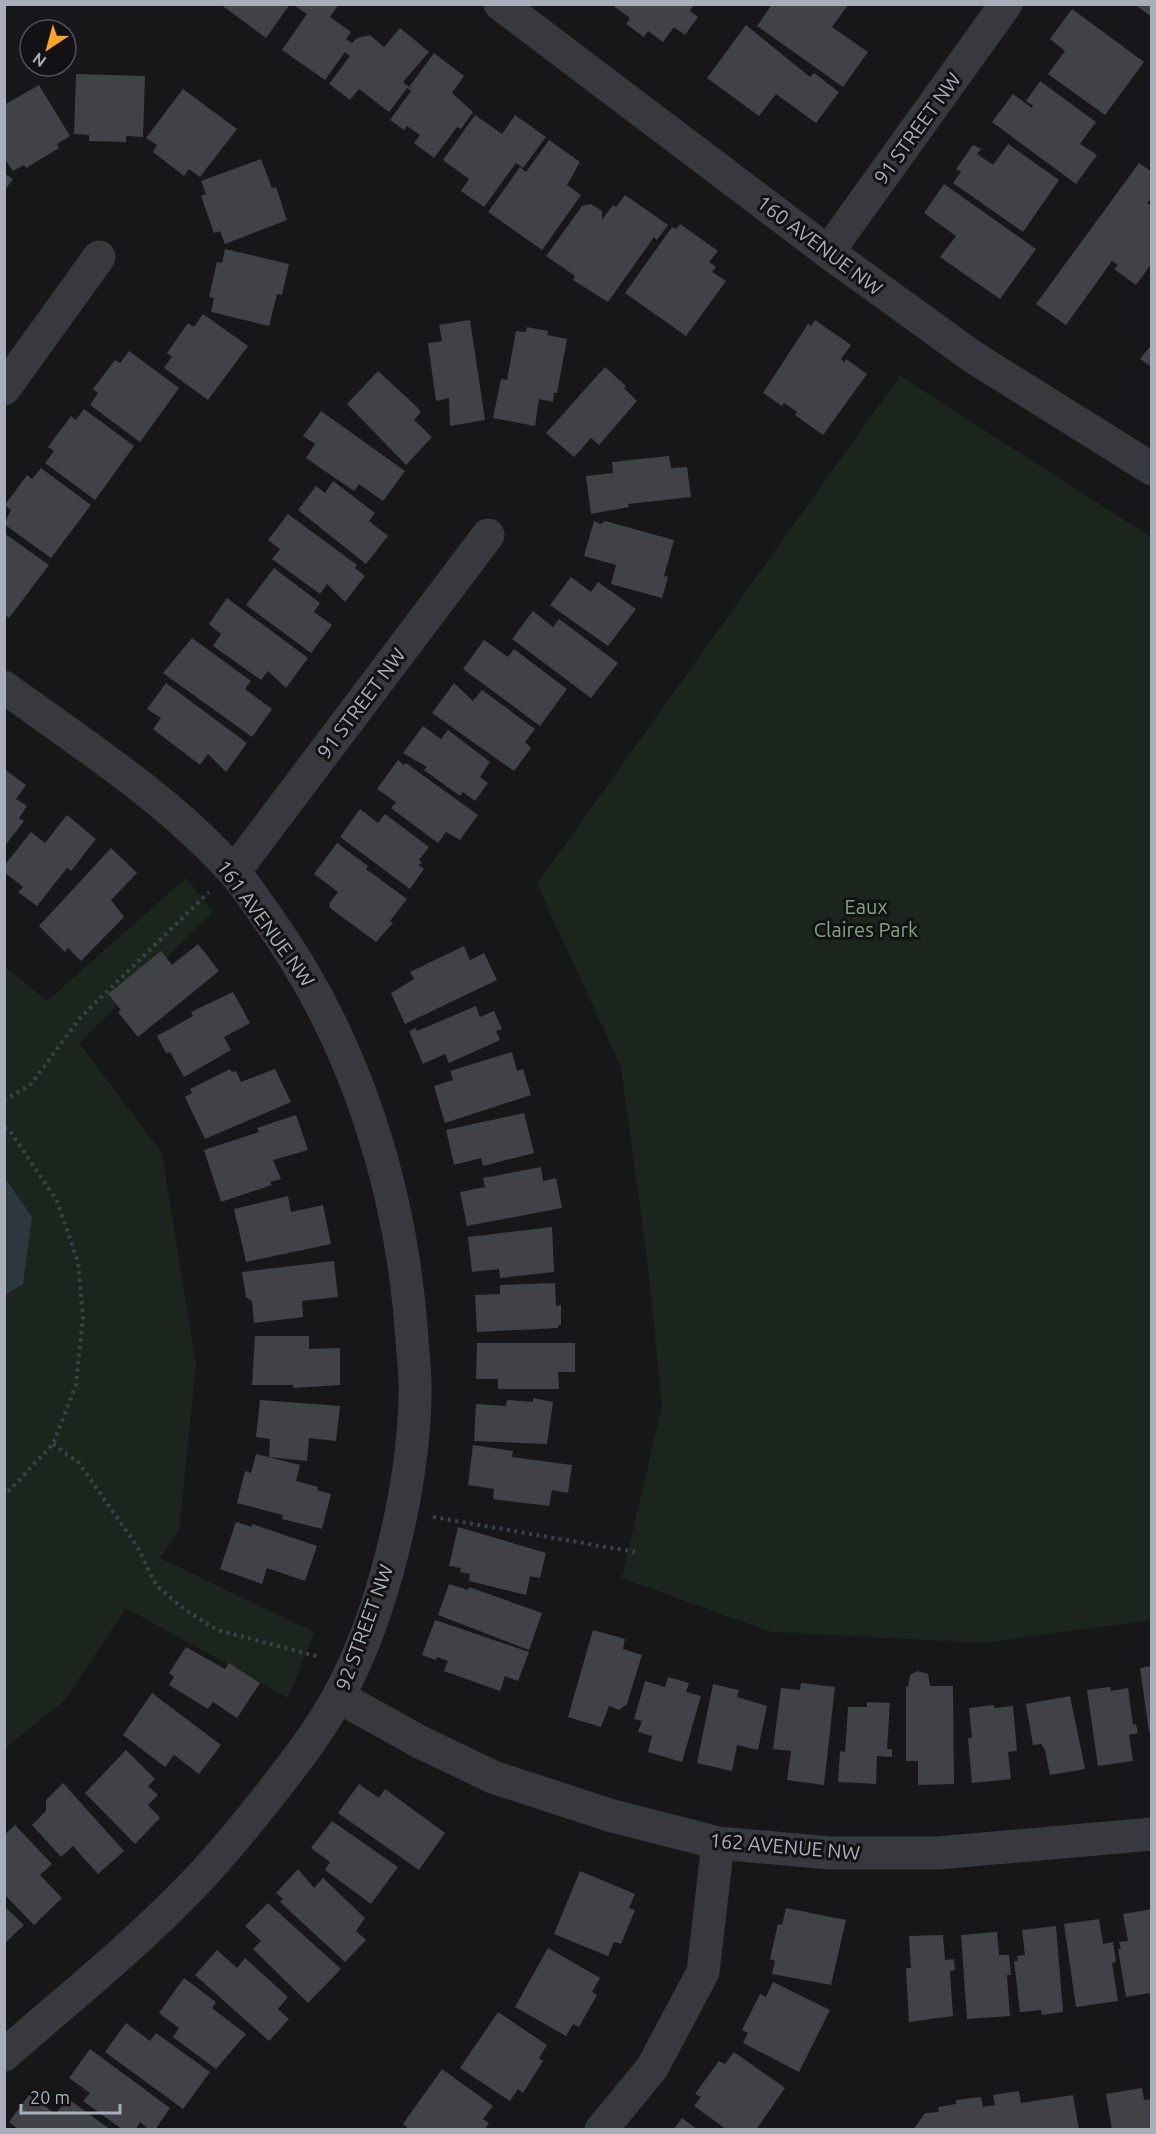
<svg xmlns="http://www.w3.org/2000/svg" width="1156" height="2134" font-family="Ubuntu,sans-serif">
  <rect width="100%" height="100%" fill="#171719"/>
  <path fill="#1c251d" d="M900 376 1151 537V1620L984 1643 771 1632 622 1578 662 1406 649 1274 621 1067 537 884Z
    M186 878 213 912 79 1043 162 1153 196 1365 179 1531 160 1558 314 1632 288 1698 126 1608 64 1701 5 1748V967L47 1001Z"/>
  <path fill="#2c383e" d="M4 1177 32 1217 23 1284 5 1295Z"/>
  <path fill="#414246" d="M220 4H290L266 38Z
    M292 4H339L330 17 351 32 346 39 352 43 357 38 370 35 384 47 400 28 429 52 403 82 409 87 434 53 464 76 452 93 473 112 461 129 457 127 434 158 414 143 420 135 407 126 404 130 390 120 411 91 407 88 389 112 359 89 350 100 329 84 350 56 345 52 325 80 282 50 307 14Z
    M772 4 848 5 832 27 868 52 843 87 757 26Z
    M1134 4H1152V17Z
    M612 5H694L690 11 698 17 685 35 674 27 663 42 648 31 644 37 626 24 630 18Z
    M1072 9 1144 62 1105 115 1048 74 1065 51 1050 39Z
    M746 25 810 77 814 73 839 92 816 123 776 94 759 116 707 78Z
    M76 74 145 76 143 137 126 136V142L89 141V135L74 134Z
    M1040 81 1096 122 1080 144 1097 155 1076 184 992 122 1013 94 1032 108 1033 106 1026 101Z
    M39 85 70 136 57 144 59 148 26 168 24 165 13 171 4 158V105Z
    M183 89 237 129 200 177 189 169 184 176 153 152 157 145 146 138Z
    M475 115 502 134 515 115 546 137 523 168 516 163 484 207 461 191 469 179 443 160Z
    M549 140 580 162 567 185 581 195 542 250 488 212 520 167 526 172Z
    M1008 144 1059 180 1023 232 953 183 961 172 956 169 973 145 981 149 977 154 993 165Z
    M261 159 272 188 276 187 287 220 225 244 220 231 214 233 201 196 206 194 201 181Z
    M1139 163 1152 172V198L1147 203 1152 206V263L1136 285 1114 269 1118 265 1112 261 1066 325 1036 304Z
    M4 173 13 179 4 191Z
    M944 184 1036 249 1000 299 940 257 956 236 924 213Z
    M625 195 668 225 657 240 654 237 608 302 573 280 575 276 546 256 582 206 591 204 602 211V220L613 205 616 207Z
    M680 224 718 251 709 262 716 267 712 272 726 281 686 336 625 293 672 227 676 229Z
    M225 249 289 264 282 295 277 294 269 326 211 312 214 298 209 297 217 262 222 263Z
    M203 314 248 346 208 400 164 368 172 357 167 353 188 323 194 327Z
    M470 320 485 420 450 426 449 398 436 401 428 343 442 341 439 325Z
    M815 320 851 345 841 359 844 362 846 359 867 374 823 435 795 415 797 412 784 403 782 406 763 393 808 324 811 326Z
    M527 327 548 331 547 335 567 339 557 393H554L553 402 539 399 535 426 493 418 501 379 507 380 516 331 526 332Z
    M1152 344V367L1140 359Z
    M129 351 179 388 140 442 90 405 98 393 93 389 115 360 120 363Z
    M605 367 626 386 624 388 637 401 599 445 591 438 574 457 546 433Z
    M378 371 416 406 421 412 414 420 432 437 406 465 347 404Z
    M84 409 134 446 95 500 45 463 54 451 48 447 71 416 76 420Z
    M321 411 405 471 383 501 359 484 354 491 306 458 315 444 303 436Z
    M669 456 671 468 687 467 691 497 628 504 629 507 591 514 586 476 613 473 612 462Z
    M41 468 91 505 51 558 4 524 11 510 5 505 27 475 32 479Z
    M333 481 375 513 369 521 388 536 366 564 298 510 316 486 325 493Z
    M288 514 357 565 355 568 365 576 345 602 327 584 320 594 272 559 280 549 268 540Z
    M594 521 601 524 605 521 674 540 664 576 668 577 662 598 611 584 616 565 584 556Z
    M4 533 49 565 9 618 4 614Z
    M274 568 320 603 314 612 332 625 311 653 246 605Z
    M571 577 591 592 598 582 636 609 608 646 550 605Z
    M227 598 308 658 286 688 268 671 261 680 213 646 221 634 209 624Z
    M533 611 553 627 559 619 618 663 591 698 512 639Z
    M192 638 251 681 245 689 272 709 252 737 163 673Z
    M484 640 508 657 514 649 567 689 540 726 463 669Z
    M166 683 247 743 226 772 208 754 200 765 153 729 161 718 147 709Z
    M454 683 473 701 482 690 535 729 525 742 531 748 514 771 432 713Z
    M423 726 441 739 448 730 490 762 480 777 488 783 475 801 463 792 460 796 424 770 427 767 403 753Z
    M398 760 404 765 406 763 478 815 460 840 446 832 438 843 391 808 396 802 377 789Z
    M4 769 26 785 16 799 27 806 19 818 24 821 4 847Z
    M360 809 378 823 385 814 429 847 419 860 422 862 419 865 424 869 410 889 340 837Z
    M67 815 96 839 71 871 67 868 37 906 18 892 23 887 4 872V866L31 832 45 843Z
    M337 843 368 866 366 869 407 899 390 921 393 923 376 942 330 908 329 904 338 892 314 874Z
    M111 848 137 873 111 900 124 917 81 961 68 948 65 952 39 926Z
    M198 944 219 971 138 1037 118 1012 121 1010 108 994 161 951 172 965Z
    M464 946 470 960 484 953 497 980 405 1024 391 993 414 979 410 972Z
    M233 992 250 1023 224 1037 231 1050 184 1077 170 1052 166 1053 157 1036 193 1016 191 1012Z
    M476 1006 480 1017 494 1011 502 1029 496 1031 500 1040 449 1063 445 1054 423 1064 409 1031 416 1028 417 1031Z
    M512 1052 517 1071 523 1069 531 1095 445 1123 434 1086 453 1080 450 1071Z
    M230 1069 232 1072 236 1071 241 1082 275 1069 291 1102 205 1139 185 1097 192 1093 190 1089Z
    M524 1113 534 1153 483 1166 481 1158 454 1165 446 1130Z
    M296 1115 308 1150 273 1160 281 1179 270 1182 272 1185 221 1202 204 1150 259 1132 257 1128Z
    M541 1167 543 1181 556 1178 562 1208 467 1226 460 1192 485 1187 483 1178Z
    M288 1196 291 1212 323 1205 331 1244 246 1262 234 1209Z
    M552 1227 554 1272 500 1278 499 1269 472 1272 468 1237Z
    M334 1261 338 1297 302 1301 303 1317 254 1323 252 1301 246 1297 242 1272Z
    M555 1283 556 1306 561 1305V1325H558V1328L477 1332 475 1295 500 1294V1285Z
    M255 1336H309V1349L340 1348V1385L293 1388V1385H252Z
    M477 1343H575V1372H558L559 1389H498V1379H476Z
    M533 1398 553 1402 547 1444 474 1441 476 1404 506 1406 507 1400 533 1402Z
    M260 1400 340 1406 336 1441 309 1438 307 1461 269 1457 270 1439 256 1437Z
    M473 1445 513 1451 512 1457 572 1465 568 1493 552 1490 549 1506 493 1499 494 1489 468 1485Z
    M256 1454 300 1465 296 1481 318 1487 317 1490 331 1494 322 1529 282 1519 283 1515 237 1503 245 1471 251 1473Z
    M236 1522 252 1527V1524L317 1546 305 1581 267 1568 262 1584 220 1569Z
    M458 1527 546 1553 540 1578 530 1576 526 1595 469 1581 470 1574 460 1572 461 1568 449 1566Z
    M449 1584 468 1590 469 1587 542 1613 529 1650 438 1615Z
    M435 1620 529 1652 518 1681 505 1676 500 1691 444 1671 448 1661 437 1657 436 1660 422 1655Z
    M593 1630 625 1639 623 1649 642 1655 627 1704 619 1710 609 1706 601 1727 568 1717Z
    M186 1647 225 1669 229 1663 260 1683 237 1718 213 1702 208 1709 169 1685 174 1677 169 1673Z
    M1152 1666V1732H1149L1140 1668Z
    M917 1671 928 1674 930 1686H953L954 1784 918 1785V1761H906V1686L908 1687 910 1675Z
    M668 1677 689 1683 686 1692 701 1696 682 1762 648 1752 652 1736 638 1732 642 1721 634 1719 645 1681 665 1687Z
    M801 1683 835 1687 824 1785 787 1780 791 1751 773 1749 781 1688 800 1690Z
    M713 1684 739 1690 737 1697 767 1706 758 1750 737 1745 732 1771 697 1763Z
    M1110 1687 1111 1691 1128 1688 1133 1725 1136 1724 1138 1733 1129 1735 1133 1761 1098 1766 1087 1690Z
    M152 1693 221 1745 199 1774 174 1755 165 1767 123 1735Z
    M1070 1696 1085 1769 1050 1775 1045 1750 1041 1744 1033 1745 1026 1704Z
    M867 1702 890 1703 887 1749H892V1757L877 1756 876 1784 838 1782 840 1751 845 1752 848 1707H867Z
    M994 1705V1708L1013 1706 1017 1751 1008 1752 1011 1779 972 1783 968 1738H972L969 1708Z
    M126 1750 155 1779 148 1786 158 1795 148 1805 160 1818 135 1844 85 1793Z
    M63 1783 124 1851 98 1874 73 1846 61 1857 32 1825 46 1811V1800Z
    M359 1784 379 1798 385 1789 445 1833 419 1870 338 1813Z
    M332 1821 398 1867 371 1904 325 1870 330 1862 311 1848Z
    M15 1825 52 1864 40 1875 62 1898 34 1925 4 1894V1835Z
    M298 1869 314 1888 323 1878 365 1918 356 1931 366 1940 345 1962 280 1902 283 1899 276 1893Z
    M580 1871 635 1894 629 1908 635 1910 621 1944 614 1942 608 1956 554 1934Z
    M268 1903 341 1969 308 2003 253 1949 261 1941 245 1926Z
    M4 1906 24 1925 4 1944Z
    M786 1908 846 1920 831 1985 772 1974 775 1961 770 1959 778 1924 782 1925Z
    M1152 1909V2000L1149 1993 1126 1997 1118 1949H1121L1119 1942 1128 1941 1123 1914Z
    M1099 1919 1103 1944 1113 1942 1116 1962 1112 1963 1118 2001 1076 2007 1064 1924Z
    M1056 1926 1063 2012 1042 2015 1041 2010 1020 2012 1014 1961H1018L1017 1956 1025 1955 1022 1930Z
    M997 1932 999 1955H1009L1011 1975H1007L1010 2016 967 2019 961 1935Z
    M943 1935 945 1960 954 1959 955 1970 950 1971 953 2016 909 2022 906 1968H911L909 1936Z
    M548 1948 600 1978 592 1992 597 1995 579 2027 573 2024 566 2036 515 2007Z
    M217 1950 237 1968 245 1958 288 1997 278 2009 289 2019 269 2041 195 1975Z
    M184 1978 216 2002 212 2008 246 2034 216 2069 173 2037 179 2028 159 2013Z
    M773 1982 830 2010 799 2072 743 2043 748 2033 742 2030 760 1994 766 1997Z
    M498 2012 547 2045 539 2058 543 2061 523 2093 518 2089 510 2101 460 2068Z
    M126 2023 150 2041 156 2033 210 2072 183 2109 105 2052Z
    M90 2049 170 2108 155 2130H149L140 2122 135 2130H123L83 2101 90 2093 69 2078Z
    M734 2052 785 2088 756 2130H727L694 2106 701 2097 695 2094 719 2061 725 2064Z
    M442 2069 493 2106 483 2119 489 2123 484 2130H410L403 2124Z
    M1142 2088 1144 2100 1152 2099V2130H1112L1106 2094Z
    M1019 2091 1021 2103 1073 2095 1079 2130H913L925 2113 939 2112 938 2107 956 2104V2100L981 2097 983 2107 995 2105 993 2095Z
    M29 2095 56 2114 67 2098 111 2130H19L9 2122Z
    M682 2118 698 2130H673Z"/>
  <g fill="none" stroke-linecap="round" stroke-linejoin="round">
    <path stroke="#3d4146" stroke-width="4" stroke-dasharray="3 4.5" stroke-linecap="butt" d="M4 1101 31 1084 80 1018 209 892
      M4 1128 10 1131 57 1201 78 1262 83 1317 76 1385 53 1444 4 1496
      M53 1444 79 1463 137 1546 156 1585 184 1609 217 1630 320 1657
      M433 1517 635 1552"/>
    <path stroke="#38393f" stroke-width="33" d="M500 4 828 252 973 357 1152 469
      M828 252 1006 4
      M4 389 99 257
      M4 687C82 744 167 798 232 870 245 884 256 902 267 917 355 1039 402 1189 412 1339 413 1358 416 1378 415 1397 413 1489 383 1615 339 1695 321 1729 296 1761 272 1792 247 1824 220 1857 191 1887 133 1947 67 2000 4 2055
      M234 872 488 535
      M339 1697 420 1742 493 1777 609 1815 718 1843 830 1853H938L1152 1834
      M601 2130 652 2068 703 1972 718 1843"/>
  </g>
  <g text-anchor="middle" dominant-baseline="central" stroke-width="6" stroke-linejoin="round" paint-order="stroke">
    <g font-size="20" fill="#a8afba" stroke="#121214">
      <text transform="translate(917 128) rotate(-54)">91 STREET NW</text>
      <text transform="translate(820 245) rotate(37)">160 AVENUE NW</text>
      <text transform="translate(361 703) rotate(-53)">91 STREET NW</text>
      <text transform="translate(266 923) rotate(54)">161 AVENUE NW</text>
      <text transform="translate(364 1627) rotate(-70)">92 STREET NW</text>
      <text transform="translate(785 1846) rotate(5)">162 AVENUE NW</text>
    </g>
    <g font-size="20" fill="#7fa77e" stroke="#121214">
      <text x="866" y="906">Eaux<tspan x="866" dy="23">Claires Park</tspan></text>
    </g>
  </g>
  <rect width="1156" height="2134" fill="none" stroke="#a8afba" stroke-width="12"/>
  <g transform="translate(48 48) rotate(216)"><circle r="28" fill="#121214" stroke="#4e5156" stroke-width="1.5"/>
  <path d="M0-4.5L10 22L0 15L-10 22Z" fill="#ffa329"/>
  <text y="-9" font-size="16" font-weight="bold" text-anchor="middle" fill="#a8afba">N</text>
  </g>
  <path d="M21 2104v9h99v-9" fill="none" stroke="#a8afba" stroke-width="3"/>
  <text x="30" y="2104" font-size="18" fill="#a8afba" stroke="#121214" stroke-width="4.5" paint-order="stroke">20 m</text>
</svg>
